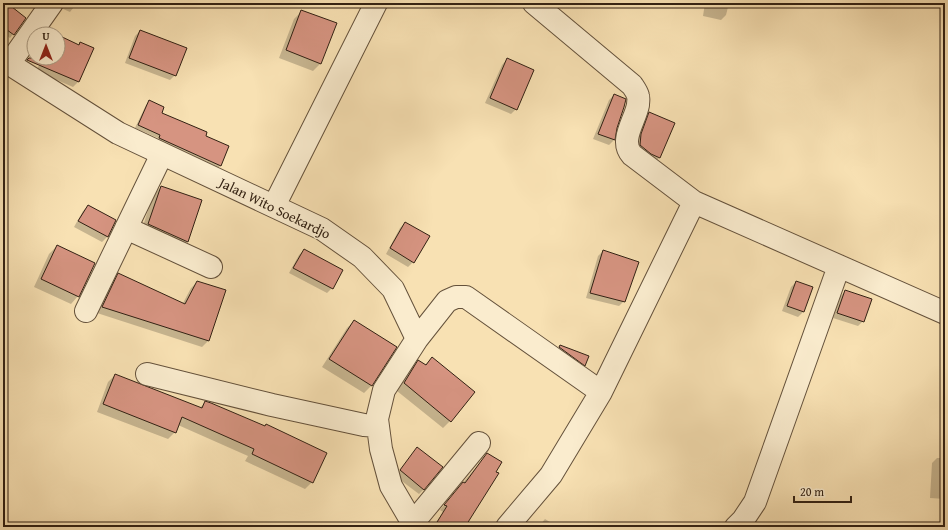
<svg xmlns="http://www.w3.org/2000/svg" width="948" height="530" font-family="'Gentium Book Plus',serif">
  <rect width="100%" height="100%" fill="#f8e1b3"/>
  <filter id="stains"><feTurbulence type="fractalNoise" baseFrequency=".005" numOctaves="4"/><feColorMatrix values="0 0 0 0 .2 0 0 0 0 .09 0 0 0 0 .02 0 0 0 .5 -.17"/></filter>
  <radialGradient id="worn" r=".72"><stop offset=".6" stop-color="#630" stop-opacity="0"/><stop offset="1" stop-color="#630" stop-opacity=".3"/></radialGradient>
  <path fill="#0003" fill-rule="evenodd" d="M3 3H5L13 34 10 38 3 33Z
    M60 3H77L70 12 61 8Z
    M705 3H729L726 15 721 20 703 16Z
    M302 11 321 63 313 71 279 58 294 19Z
    M140 31 175 75 170 80 125 63 135 36Z
    M58 36 78 45 81 43 93 48 78 82 73 87 36 71 43 58H58Z
    M507 59 516 109 511 114 485 103 502 65Z
    M614 95 616 127 614 140 609 145 593 139 609 100Z
    M149 102 161 113 204 137 228 146 220 166 217 169 156 142 158 138 135 128 146 105Z
    M649 114 660 157 655 162 635 150 636 140 644 119Z
    M161 187 200 200 187 242 179 249 141 232 153 195Z
    M88 206 115 220 107 237 102 242 74 227 83 211Z
    M405 223 413 262 408 267 386 254 400 228Z
    M57 246 78 296 71 304 34 287 49 254Z
    M304 250 332 288 327 293 289 273 299 255Z
    M603 251 624 301 619 306 586 298 598 256Z
    M118 275 182 305 191 288 197 282 224 291 208 341 202 347 97 313 112 281Z
    M796 282 812 288 803 312 798 317 782 311 791 287Z
    M845 291 863 321 858 326 833 318 840 297Z
    M354 321 396 347 371 386 364 393 322 367 347 328Z
    M560 346 588 356 585 365 580 370 555 352ZM570 355 575 357 584 363V366Z
    M432 358 450 421 443 428 397 391 411 369 418 361 425 365Z
    M115 375 200 408 205 402 312 482 305 489 245 461 248 456 178 425 175 432 168 439 97 412 108 382Z
    M417 449 424 489 419 494 395 476Z
    M487 454 463 527H433L443 512 440 510Z
    M937 458H945V499L930 498 932 463Z
    M545 519 558 527H538Z"/>
  <path fill="#d69481" stroke="#322113" d="M3 3H7L26 18 14 35 3 27Z
    M301 10 337 23 321 64 286 50Z
    M140 30 187 48 176 76 129 58Z
    M58 35 79 45 80 42 94 48 79 82 27 60 29 58H58Z
    M507 58 534 70 517 110 490 98Z
    M614 94 626 99 624 107 617 128 615 140 598 134Z
    M149 100 164 107 162 113 207 132 206 136 229 146 221 166 159 138 160 135 138 125Z
    M649 112 675 123 660 158 651 154 640 145 641 134Z
    M161 186 202 200 188 242 148 224Z
    M88 205 116 220 108 237 78 221Z
    M405 222 430 236 414 263 390 248Z
    M57 245 95 263 79 297 41 279Z
    M304 249 343 270 333 289 293 268Z
    M603 250 639 262 625 302 590 293Z
    M118 273 185 304 197 281 226 290 209 341 102 307Z
    M796 281 813 287 804 312 787 306Z
    M845 290 872 299 864 322 837 313Z
    M354 320 397 347 372 386 329 359Z
    M560 345 589 356 585 366 559 347Z
    M432 357 475 392 451 422 404 383 418 360 426 365Z
    M115 374 202 408 205 401 211 403 265 426 266 424 327 453 313 483 252 454 254 449 182 417 176 433 103 404Z
    M417 447 443 467 424 490 400 470Z
    M487 453 502 462 496 472 499 473 465 527H434L447 506 444 505 463 482 465 483Z"/>
  <g fill="none" stroke-linecap="round" stroke-linejoin="round">
    <defs>
      <path id="minor" d="M534 3 632 85C634 88 637 92 638 96 639 98 638 102 638 105 635 121 619 141 632 155L694 202 945 313
        M3 60 118 133 322 229 362 257 393 289 417 339 384 390 377 419 381 449 391 486 415 527
        M9 64 52 3
        M274 206 376 3
        M126 228 211 267
        M86 311 162 154
        M417 339 447 301 456 297H466L601 392
        M147 374 272 405 364 425 378 426
        M412 524 479 443
        M507 527 551 475 601 392 694 202
        M736 527 743 520 755 502 839 266"/>
    </defs>
    <use href="#minor" stroke="#64513b" stroke-width="24"/>
    <use href="#minor" stroke="#faecce" stroke-width="22"/>
  </g>
  <g text-anchor="middle" dominant-baseline="central" stroke-width="3" stroke-linejoin="round" paint-order="stroke">
    <g font-size="14" fill="#322113" stroke="#faecce">
      <text transform="translate(275 208) rotate(26)">Jalan Wito Soekardjo</text>
    </g>
  </g>
  <rect width="948" height="530" fill="none" stroke="#f8e1b3" stroke-width="16"/>
  <rect x="4" y="4" width="940" height="522" fill="none" stroke="#322113" stroke-width="2"/>
  <rect x="8" y="8" width="932" height="514" fill="none" stroke="#322113"/>
  <g transform="translate(46 46)"><circle r="19" fill="#faecce" stroke="#aa9b83"/>
  <path d="M0-3L7 15L0 10L-7 15Z" fill="#8f2418"/>
  <text y="-6" font-size="11" font-weight="bold" text-anchor="middle" fill="#322113">U</text>
  </g>
  <path d="M794 496v6h57v-6" fill="none" stroke="#322113" stroke-width="2"/>
  <text x="800" y="496" font-size="12" fill="#322113" stroke="#faecce" stroke-width="3" paint-order="stroke">20 m</text>
  <rect width="100%" height="100%" filter="url(#stains)"/>
  <rect width="100%" height="100%" fill="url(#worn)"/>
</svg>
